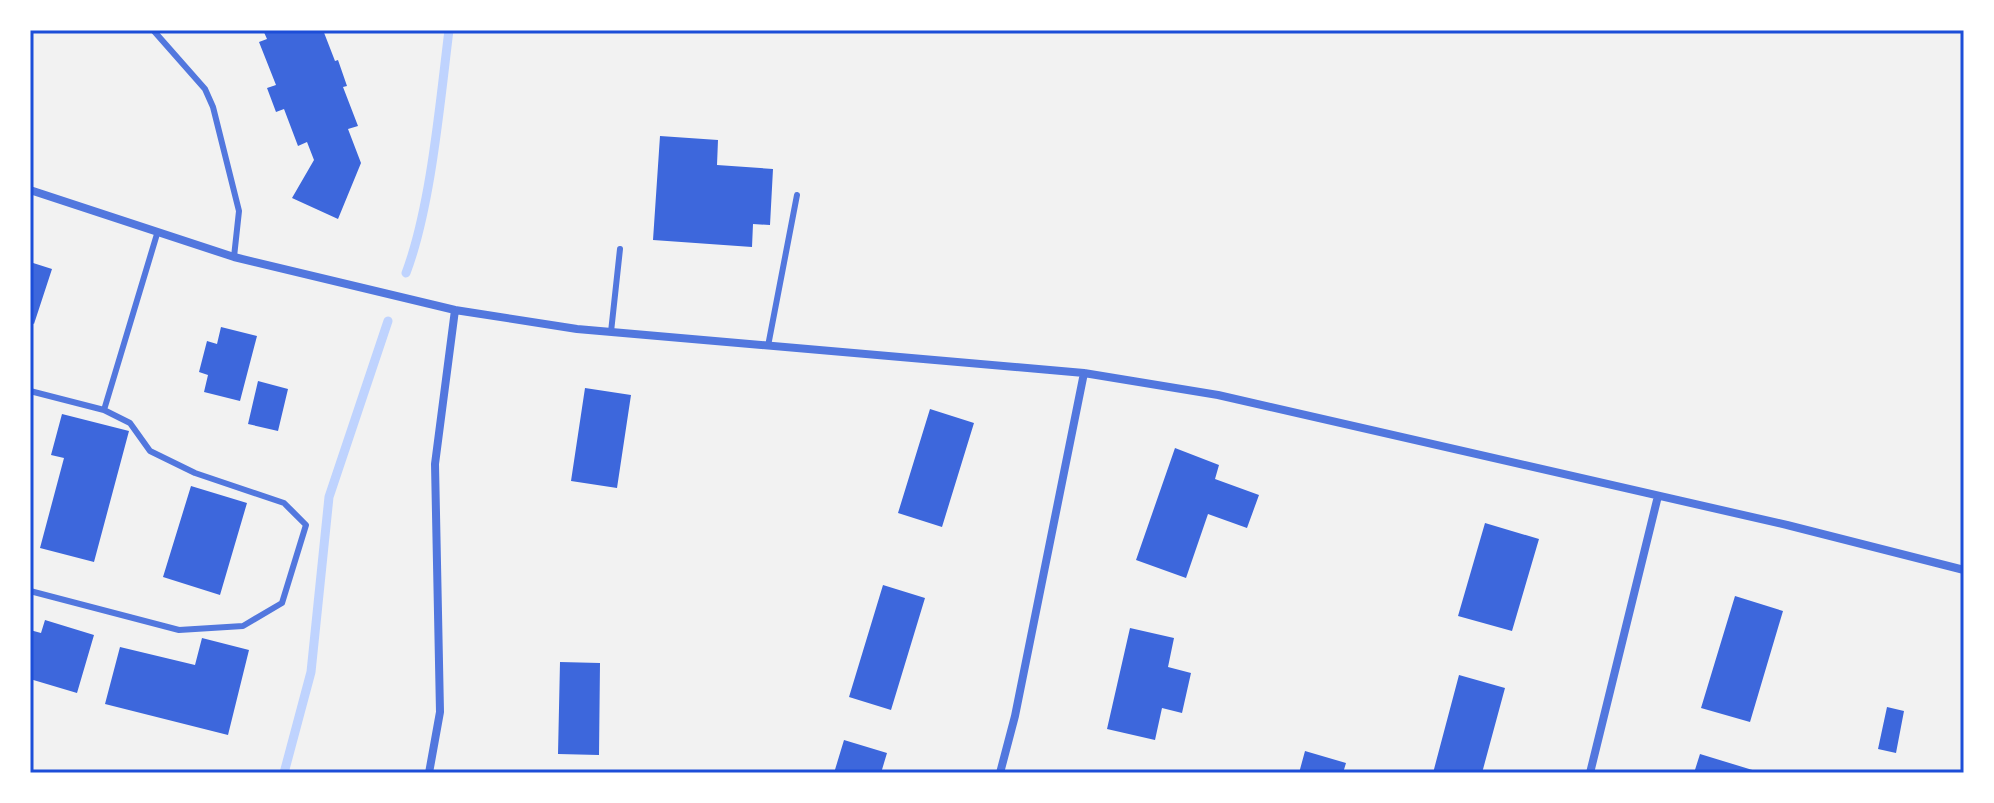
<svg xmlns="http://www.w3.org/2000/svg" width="1994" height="803" font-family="Helvetica,sans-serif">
  <rect width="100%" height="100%" fill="#f2f2f2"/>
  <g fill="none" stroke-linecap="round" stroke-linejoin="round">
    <path stroke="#bfd3fe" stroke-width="9" d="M406 273C431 207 440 102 449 30
      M284 773 311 672 329 497 388 321"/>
  </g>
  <path fill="#3d67dc" d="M263 30H323L335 61 338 60 347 86 343 87 358 126 348 129 361 163 338 219 292 198 314 160 307 142 298 146 284 109 276 112 267 88 276 85 259 42 267 39Z
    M660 136 718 140 717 165 773 169 770 225 753 224 752 247 653 240Z
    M30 262 52 269 34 324 30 322Z
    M221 327 257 336 240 401 204 392 208 375 199 372 207 341 217 344Z
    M258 381 288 389 278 431 248 424Z
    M585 388 631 395 617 488 571 481Z
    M930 409 974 423 942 527 898 513Z
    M62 414 129 431 94 562 40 548 64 458 51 455Z
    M1175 448 1219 465 1215 479 1259 495 1247 528 1208 514 1186 578 1136 560Z
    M191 486 247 503 220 595 163 577Z
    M1485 523 1539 539 1512 631 1458 616Z
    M883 585 925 598 891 710 849 697Z
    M1735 596 1783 611 1750 722 1701 708Z
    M45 620 94 635 77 693 30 679V630L41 633Z
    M1130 628 1174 638 1168 667 1191 673 1182 713 1162 708 1155 740 1107 729Z
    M202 638 249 650 228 735 105 704 120 647 195 665Z
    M560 662 600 663 599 755 558 754Z
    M1459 675 1505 688 1482 773H1433Z
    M1887 707 1904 711 1896 753 1878 749Z
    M844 740 887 753 881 773H834Z
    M1305 751 1346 763 1343 773H1299Z
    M1700 754 1759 772V773H1694Z"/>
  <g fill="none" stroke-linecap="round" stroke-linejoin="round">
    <path stroke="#5277de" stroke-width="6" d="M153 30 205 89 213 107 239 211 234 257
      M611 332 620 249
      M768 346 797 195
      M30 391 104 410 157 234
      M30 591 179 630 243 626 282 603 306 525 284 503 195 473 150 451 130 423 104 410"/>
    <path stroke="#5277de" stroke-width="8" d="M30 190 234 257 455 310 577 329 1084 373 1218 395 1787 525 1964 570
      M429 773 440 712 435 464 455 310
      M1000 773 1015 716 1084 373
      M1590 773 1658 496"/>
  </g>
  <rect width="1994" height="803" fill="none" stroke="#ffffff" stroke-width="64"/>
  <rect x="32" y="32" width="1930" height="739" fill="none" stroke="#1d4ed8" stroke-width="3"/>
</svg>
